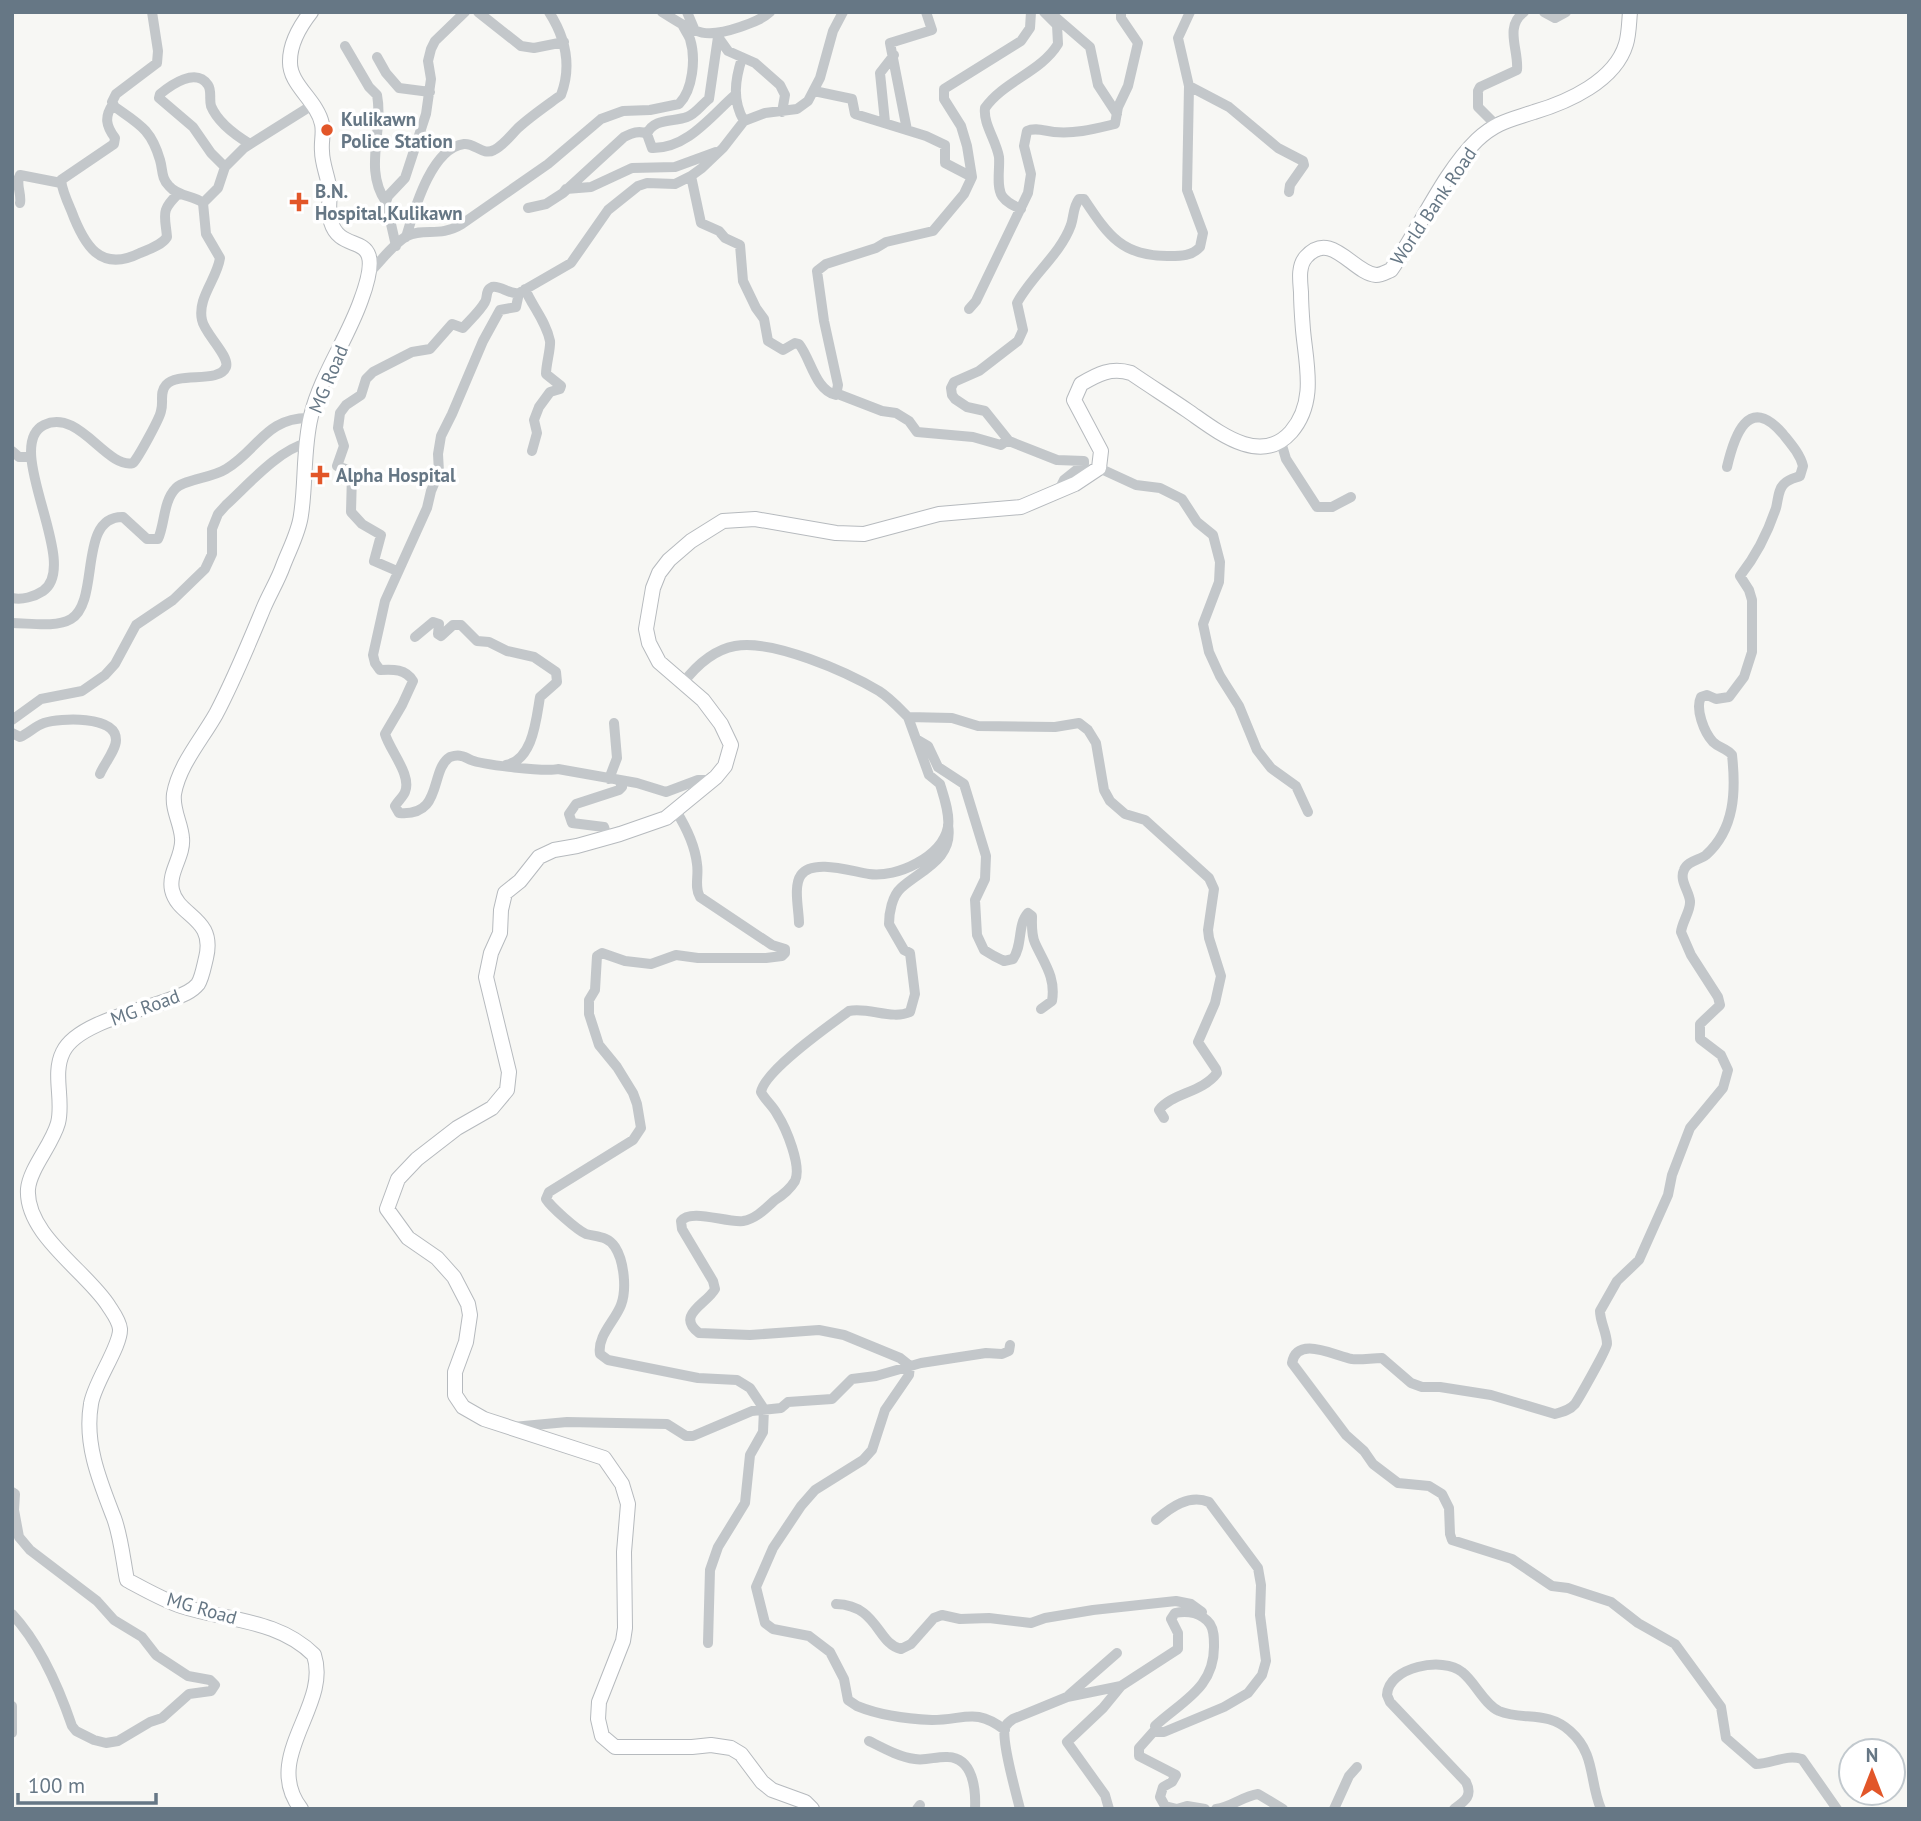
<svg xmlns="http://www.w3.org/2000/svg" width="1921" height="1821" font-family="'PT Sans',sans-serif">
  <rect width="100%" height="100%" fill="#f7f7f4"/>
  <g fill="none" stroke-linecap="round" stroke-linejoin="round">
    <defs>
      <path id="major" d="M301 1809C261 1757 331 1706 314 1655 278 1619 227 1621 181 1606 163 1600 144 1589 127 1580 123 1560 121 1537 114 1518 100 1482 84 1444 91 1404 94 1383 121 1346 120 1329 119 1320 113 1313 108 1305 86 1271 25 1234 28 1189 30 1168 52 1145 58 1123 64 1100 52 1074 63 1052 76 1024 138 1011 166 1001 176 997 190 994 198 984 202 978 204 966 206 958 216 917 178 917 172 890 168 872 184 856 182 838 181 823 172 810 174 794 179 765 202 739 216 714 234 680 249 643 264 607 270 593 278 580 283 566 289 550 299 532 301 515 306 483 303 448 311 416 321 375 347 340 361 300 389 224 342 259 331 222 327 210 331 198 329 186 327 174 322 163 322 151 321 142 324 133 322 124 317 100 289 85 290 61 290 42 300 26 311 12
        M812 1809 805 1802 772 1790 762 1782 741 1754 731 1748 711 1745 692 1747H615L602 1736 598 1719 599 1702 623 1641 625 1628 624 1552 628 1504 622 1484 604 1458 484 1419 463 1407 455 1395V1372L466 1342 470 1315 468 1304 454 1277 437 1258 408 1238 387 1209 398 1179 417 1159 457 1128 492 1108 507 1090 509 1072 486 977 491 953 500 933 501 910 505 893 520 881 539 857 554 850 577 846 620 834 666 818 716 777 725 766 731 745 721 724 703 700 659 662 649 643 646 629 653 588 659 573 669 560 691 541 723 521 755 519 836 533 864 534 939 514 1021 507 1075 484 1099 468 1101 451 1074 400 1081 384C1098 374 1111 367 1131 373 1150 386 1169 398 1188 411 1217 431 1260 467 1291 432 1317 402 1306 364 1303 330 1302 317 1301 305 1301 292 1300 280 1298 266 1306 257 1331 229 1353 273 1376 275 1382 275 1386 272 1391 270 1419 230 1443 173 1477 140 1496 122 1510 120 1534 112 1568 102 1615 81 1626 44 1629 35 1629 22 1630 12"/>
    </defs>
    <use href="#major" stroke="#b6babe" stroke-width="16"/>
    <path stroke="#c3c7ca" stroke-width="10" d="M478 12 521 46 534 48 564 42
      M662 12C695 32 702 40 740 27 751 23 761 20 770 12
      M687 12 695 31
      M1544 12 1555 18 1566 12
      M1053 15 1090 47 1098 85 1117 114
      M718 37 728 51 755 63 780 85 785 95 782 112
      M345 46 369 87 377 95C384 131 363 169 386 202
      M377 57 386 73 399 88 430 92
      M742 58C735 80 732 100 744 121
      M1189 86 1229 107 1278 148 1303 161 1304 165 1290 185 1289 192
      M814 91 852 99 855 114 926 136 945 145V163L972 177
      M113 104C104 117 106 126 115 138L114 144 61 180C62 190 67 201 71 210 84 245 100 273 140 253 150 249 162 245 167 237 165 214 160 211 179 193
      M885 122 880 73 894 55
      M1495 124 1478 107V91L1480 87 1517 70C1519 50 1504 27 1524 12
      M907 130 890 43 932 30 926 12
      M647 134C653 118 674 122 687 117 696 114 702 104 709 99L718 37
      M225 167 211 153 193 127 159 98 160 94C171 85 196 67 208 85 212 91 209 99 211 106 218 123 235 135 250 144
      M691 176 701 223 719 231 725 238 740 245 743 281 756 308 764 319 768 341 783 350 795 343 799 344C811 359 815 390 836 395L838 385 824 321 817 271 826 264 876 248 886 242 933 231 964 194 972 177 967 146 961 126 944 99V89L1021 41 1030 28 1031 12
      M563 193 566 189 591 187 632 168 675 167 716 152
      M20 203C22 194 15 183 20 175L61 183
      M203 203 218 188 225 167 244 148 314 104
      M528 208 546 204 563 193 624 137C632 133 639 130 647 134L652 148C687 149 711 116 735 95
      M1021 209C1014 206 1007 203 1002 196 996 186 1000 169 999 157 996 140 983 124 985 108 1004 81 1041 72 1058 44L1057 25 1044 12
      M406 237C414 211 431 148 464 144 475 143 483 156 494 150 503 146 511 135 518 128 531 116 546 106 561 95 572 66 565 37 549 12
      M396 246 386 202 388 196 405 178 426 114 431 79 428 61 431 49 435 41 465 12
      M370 272C381 261 394 243 407 236 425 227 439 238 462 224L548 164 601 119 623 111 650 110 679 104C693 90 696 58 690 39 688 34 684 29 682 24
      M525 289C532 306 546 321 550 341 551 348 546 364 546 374L561 386 560 389 550 392 539 407 534 420 537 433 532 451
      M969 309 976 301 1028 193 1031 174 1024 146 1027 131C1035 127 1045 131 1054 132 1076 134 1094 129 1115 124L1118 107 1128 86 1138 43 1121 18V12
      M838 394 882 411 896 413 909 421 917 432 973 437 1001 445 1008 440
      M1281 442 1286 459 1317 507H1332L1351 497
      M12 451 19 457H31
      M1727 467C1734 437 1748 393 1783 434 1791 444 1800 454 1803 466L1800 476C1795 478 1789 479 1785 483 1778 488 1778 501 1776 508 1768 532 1755 557 1740 576L1749 590 1752 600V652L1744 677 1729 697 1716 699 1707 695 1701 697C1695 709 1704 732 1713 742 1719 748 1727 748 1732 755 1736 791 1735 829 1706 855 1700 860 1687 861 1684 870 1679 880 1689 891 1690 901 1691 910 1682 922 1681 932L1691 955 1718 997 1720 1005 1700 1024V1039L1721 1055 1728 1070 1723 1088 1690 1128 1672 1175 1668 1195 1639 1260 1617 1281 1600 1311C1600 1322 1607 1333 1607 1344 1607 1349 1579 1398 1575 1404 1570 1410 1563 1412 1555 1414L1491 1395 1440 1387H1422L1411 1383 1382 1358C1372 1358 1361 1360 1352 1359 1335 1356 1297 1335 1292 1363L1346 1435 1364 1451 1373 1464 1398 1483 1429 1486 1442 1494 1449 1508 1450 1534 1452 1540 1512 1559 1552 1586 1568 1588 1611 1602 1638 1623 1675 1644 1721 1707 1726 1738 1756 1764C1772 1764 1785 1754 1802 1759L1837 1809
      M1099 468 1136 485 1160 488 1182 499 1197 522 1213 535 1220 562 1219 582 1203 624 1209 652 1220 676 1239 706 1257 750 1271 768 1296 786 1308 812
      M1058 492 1064 480 1084 464V461L1057 460 1009 441 985 411 967 407 955 399 952 395 951 388 954 382 979 371 1018 341 1023 330 1017 303C1032 275 1060 255 1071 225 1074 216 1073 207 1079 199H1084C1108 235 1122 257 1170 256 1181 256 1192 256 1200 247L1203 233 1187 190 1189 86 1178 38 1190 12
      M397 571 374 561 381 535 362 524 351 512 352 474 348 470 337 466 344 446 338 428 340 413 346 405 361 395 366 379 373 372 412 352 430 349 452 324 463 328C470 320 480 311 485 302 488 297 485 290 492 287 501 285 509 295 519 293
      M12 598C22 600 34 597 43 591 82 565 1 446 44 425 79 408 106 469 133 463 138 458 160 418 161 411 164 401 159 393 166 385 178 371 219 384 226 367 230 356 204 333 202 320 197 298 217 279 220 258L206 234 203 203C193 195 178 197 169 186 161 178 163 170 160 160 151 129 139 124 115 107L112 102 116 94 157 63 158 51 152 12
      M12 623C29 623 56 628 71 619 101 601 77 516 123 517L147 539H158C165 524 163 501 176 488 186 479 212 478 226 469 258 450 266 417 310 418
      M415 637 433 622 439 624 438 634 441 636 453 625H461L477 641 489 642 507 651 534 657 556 672 557 682 540 697C536 720 533 760 506 765
      M683 683C696 666 713 650 735 646 773 639 847 672 879 691 890 698 899 708 908 717L952 718 978 726 1055 727 1079 723 1088 730 1096 743 1104 790 1110 801 1125 814 1145 820 1209 878 1214 889 1208 930 1209 938 1221 976 1215 1003 1198 1042 1216 1069 1217 1073C1202 1093 1172 1093 1159 1110L1164 1118
      M12 720 41 699 82 691 105 675 115 664 136 625 173 600 205 569 212 554V529L218 514 226 505C248 485 278 450 307 443
      M12 733 20 737C29 733 35 726 44 723 60 718 116 715 116 740 116 750 104 764 100 774
      M916 739 928 746 938 767 964 784 986 856 985 879 975 900 977 935 984 950 994 956 1004 961 1013 959C1023 945 1017 925 1028 913L1032 916C1032 925 1031 934 1035 943 1044 963 1056 977 1052 1001L1041 1009
      M609 779 617 758 614 723
      M713 780H698L666 792 637 783 558 769C546 772 483 765 471 760 468 759 464 756 461 756 458 755 453 756 450 757 429 770 444 817 399 813L395 806C398 801 403 797 405 792 412 775 390 751 385 734L402 705 413 681C406 669 393 669 380 670L375 663 373 655 385 601 427 508 431 491 439 472 438 454 441 436 452 414 483 341 500 310 516 307 519 293 571 263 608 210 638 186 647 183 675 184 691 176 702 168 723 148 744 121 765 113 797 109 808 101 820 78 833 31 843 12
      M676 811C686 827 695 846 697 864 699 876 694 887 700 897L772 945 785 949V953L782 956 766 958H698L676 955 651 964 625 961 602 953 597 956 595 990 589 1000V1014L599 1045 617 1067 633 1093 637 1104 641 1128 633 1140 549 1192 546 1199C551 1207 577 1230 586 1234 597 1237 608 1236 615 1247 624 1261 627 1289 621 1305 615 1321 597 1336 600 1354L608 1360 698 1378 737 1380 750 1388 764 1409 763 1432 750 1455 745 1503 718 1547 710 1570 708 1643
      M948 825C954 859 921 870 901 888 892 896 889 913 889 924L904 950 910 953 915 994 910 1012C892 1020 869 1007 849 1011 830 1025 765 1070 761 1092 765 1100 773 1106 777 1114 786 1128 802 1166 795 1181 790 1189 783 1195 775 1200 766 1208 756 1219 743 1221 726 1223 691 1208 681 1221L682 1229 713 1281 715 1289C707 1304 675 1315 699 1333L750 1335 819 1330 844 1335 900 1358 910 1366 909 1375 885 1410 872 1450 863 1460 815 1490 801 1506 773 1548 756 1587 765 1623 773 1629 809 1636 830 1652 844 1679 848 1700 857 1706C879 1715 908 1719 932 1720 965 1720 975 1707 1005 1730
      M607 837 604 827 572 823 569 814 576 804 619 790 622 787 619 780
      M799 923C799 910 793 886 801 875 813 858 853 872 869 874 897 878 942 857 948 827 950 814 944 797 940 784L929 775 908 717
      M513 1427 567 1422 667 1424 686 1436H693L752 1411 781 1408 788 1402 832 1399 852 1379 876 1376 921 1363 986 1353 1002 1354 1009 1351 1010 1345
      M12 1492 15 1494 14 1510 19 1537 30 1550 97 1601 114 1620 142 1637 156 1655 188 1676 210 1680 215 1685 211 1691 189 1694 162 1718 150 1722 118 1741 106 1743 94 1740 76 1731 72 1726C59 1688 40 1644 12 1614
      M836 1604C878 1605 877 1644 901 1649L911 1644 934 1618 942 1615 960 1619 989 1618 1031 1623 1045 1618 1093 1610 1176 1601 1191 1604 1202 1612
      M1069 1695 1117 1653
      M12 1706V1733
      M1155 1730 1139 1748V1756L1176 1775 1172 1782 1163 1787 1160 1797 1165 1806 1177 1809
      M869 1741C883 1748 899 1757 915 1759 926 1761 937 1756 948 1757 973 1758 976 1789 975 1809
      M917 1809 920 1805
      M1020 1809C1016 1793 1001 1740 1005 1727 1007 1723 1010 1721 1013 1719L1067 1697 1121 1686 1178 1649V1633L1171 1619 1175 1613C1188 1610 1202 1613 1210 1624 1214 1630 1214 1638 1214 1645 1215 1688 1182 1701 1155 1726L1156 1732H1164L1224 1707 1248 1693 1262 1675 1266 1661 1260 1615 1261 1585 1258 1568 1209 1502C1189 1494 1171 1507 1156 1520
      M1109 1809 1105 1795 1067 1742 1103 1708 1121 1686
      M1177 1809 1187 1806 1205 1809
      M1216 1809C1232 1807 1243 1796 1258 1794L1283 1809
      M1334 1809 1349 1776 1357 1767
      M1454 1809C1465 1801 1473 1796 1466 1782L1390 1702 1387 1695C1388 1667 1443 1656 1462 1672 1475 1682 1484 1704 1499 1711 1523 1721 1547 1710 1570 1731 1596 1754 1589 1781 1601 1809"/>
    <use href="#major" stroke="#fff" stroke-width="14"/>
  </g>
  <g fill="#e25629" stroke="#fff" stroke-width="2.5">
    <circle cx="327" cy="130" r="7"/>
    <path d="M295.5 191.5h7v7h7v7h-7v7h-7v-7h-7v-7h7z"/>
    <path d="M316.5 464.5h7v7h7v7h-7v7h-7v-7h-7v-7h7z"/>
  </g>
  <g text-anchor="middle" dominant-baseline="central" stroke-width="7" stroke-linejoin="round" paint-order="stroke">
    <g font-size="19" font-weight="bold" fill="#667785" stroke="#fff" text-anchor="start">
      <text x="341" y="119">Kulikawn<tspan x="341" dy="22">Police Station</tspan></text>
      <text x="315" y="191">B.N.<tspan x="315" dy="22">Hospital,Kulikawn</tspan></text>
      <text x="336" y="475">Alpha Hospital</text>
    </g>
    <g font-size="19" fill="#667785" stroke="#fff">
      <text transform="translate(1433 206) rotate(-56)">World Bank Road</text>
      <text transform="translate(328 379) rotate(-67)">MG Road</text>
      <text transform="translate(145 1007) rotate(-20)">MG Road</text>
      <text transform="translate(202 1608) rotate(16)">MG Road</text>
    </g>
  </g>
  <rect width="1921" height="1821" fill="none" stroke="#667785" stroke-width="28"/>
  <g transform="translate(1872 1772)"><circle r="33" fill="#ffffff" stroke="#c2c9ce" stroke-width="2"/>
  <path d="M0-5L12 26L0 18L-12 26Z" fill="#e25629"/>
  <text y="-10" font-size="19" font-weight="bold" text-anchor="middle" fill="#667785">N</text>
  </g>
  <path d="M18 1793v10h138v-10" fill="none" stroke="#667785" stroke-width="3.5"/>
  <text x="28" y="1793" font-size="21" fill="#667785" stroke="#ffffff" stroke-width="5" paint-order="stroke">100 m</text>
</svg>
